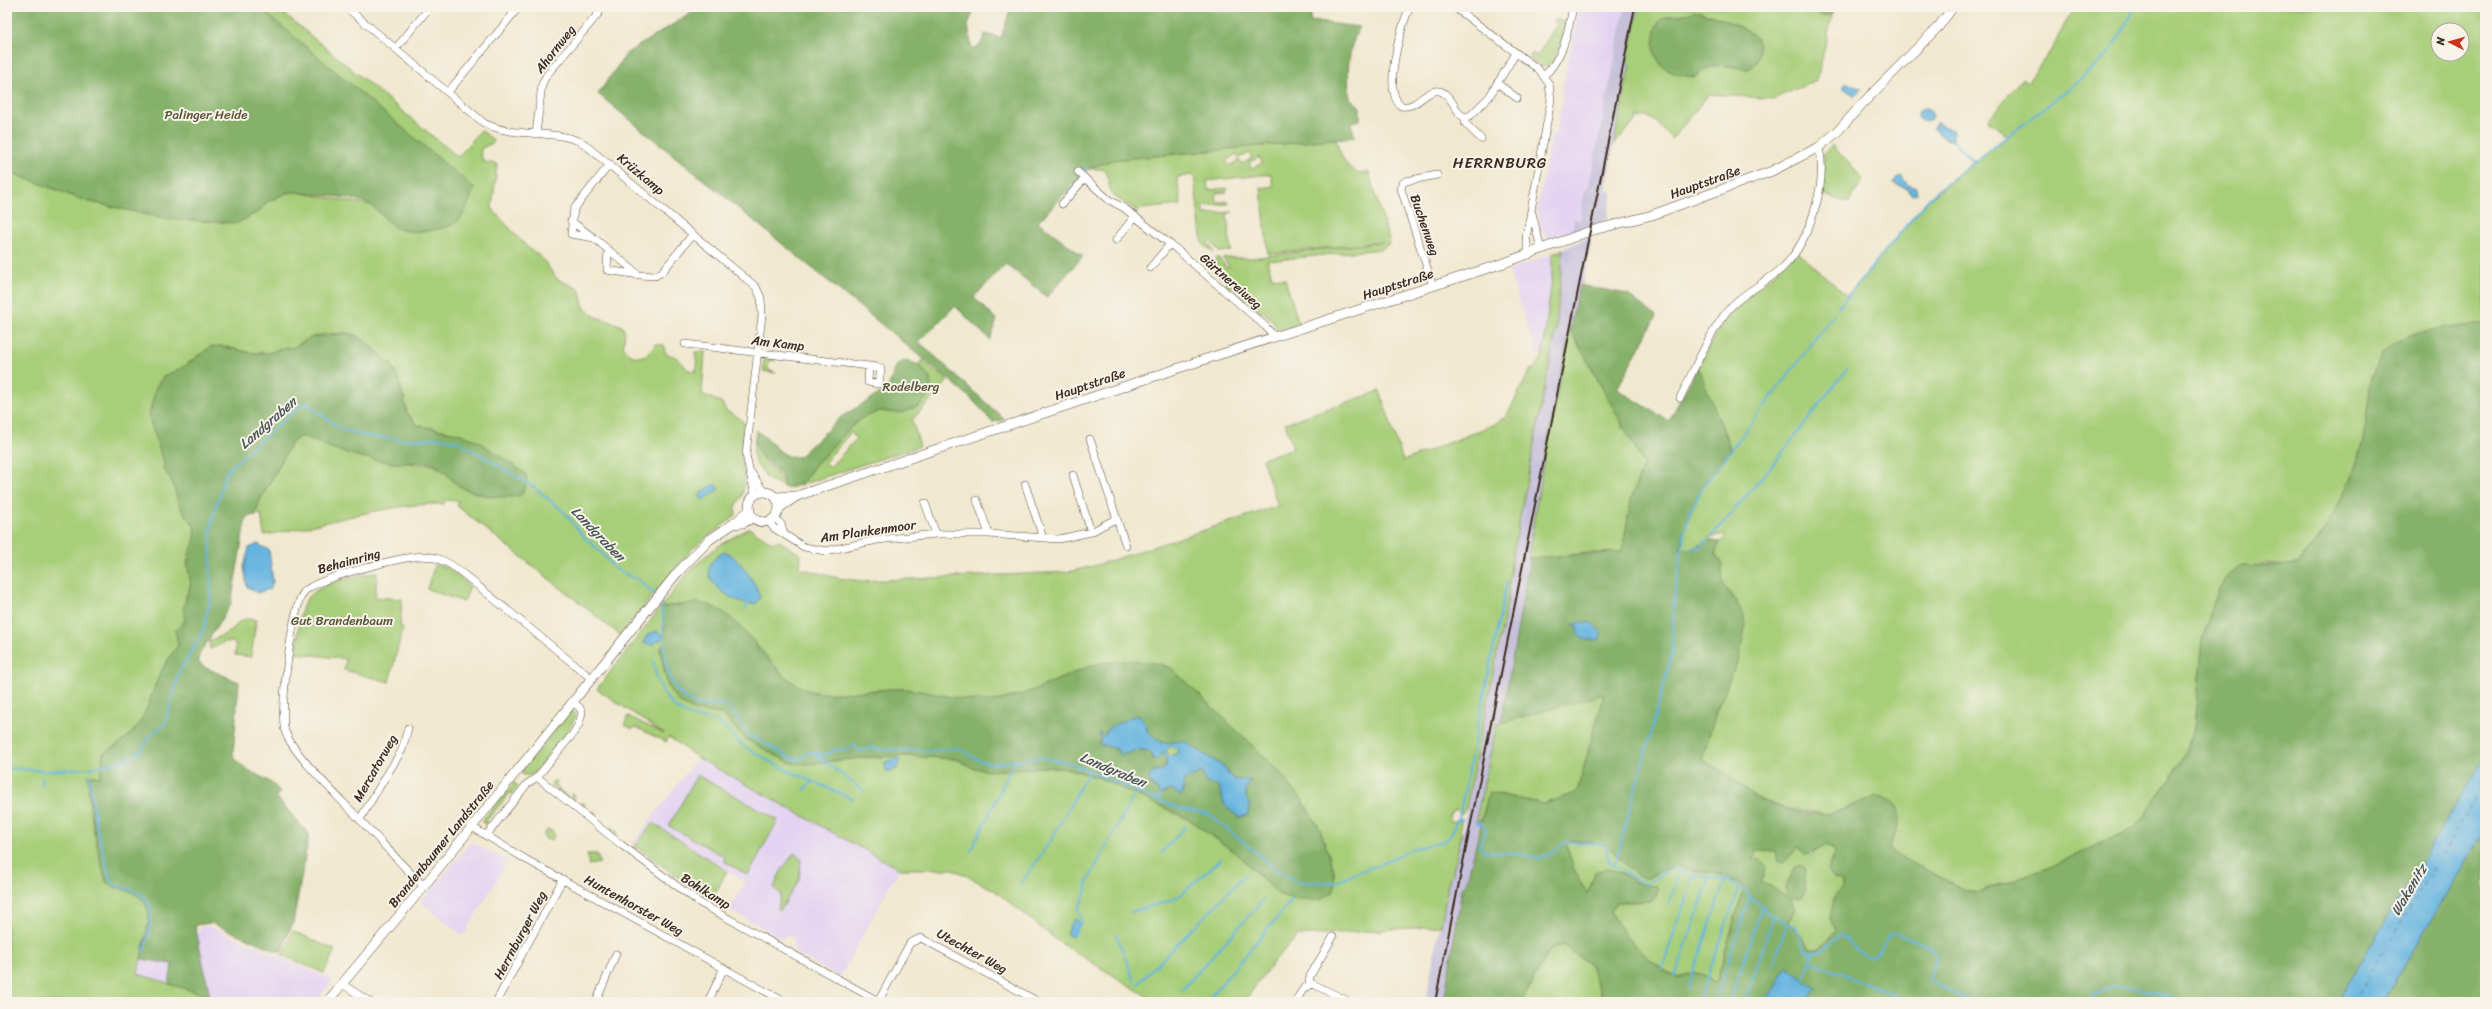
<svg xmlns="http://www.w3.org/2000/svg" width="2492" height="1009" font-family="Sriracha,sans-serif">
  <rect width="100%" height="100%" fill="#f7f3e8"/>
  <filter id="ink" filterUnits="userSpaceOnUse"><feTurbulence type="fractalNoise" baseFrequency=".025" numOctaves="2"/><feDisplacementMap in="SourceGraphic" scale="8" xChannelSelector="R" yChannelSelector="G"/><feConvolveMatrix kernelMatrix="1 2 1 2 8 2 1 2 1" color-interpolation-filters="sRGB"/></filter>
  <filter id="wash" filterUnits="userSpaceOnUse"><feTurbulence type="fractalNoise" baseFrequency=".012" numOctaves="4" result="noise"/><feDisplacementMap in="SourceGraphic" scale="16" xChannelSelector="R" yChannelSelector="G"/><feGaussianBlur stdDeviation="0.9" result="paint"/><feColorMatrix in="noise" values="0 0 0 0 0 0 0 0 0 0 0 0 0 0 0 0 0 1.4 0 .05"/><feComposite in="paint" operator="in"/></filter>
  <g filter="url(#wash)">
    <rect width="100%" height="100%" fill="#f0e8cf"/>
    <path fill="#e3d3f2" d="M665 7H693L682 12Z
      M1579 7H1625L1593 167 1588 188 1585 190 1580 220 1574 219 1572 231 1548 238 1540 231 1537 210 1552 133 1556 134 1563 97 1561 94Z
      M1552 254V278L1542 354 1537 356 1509 270Z
      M698 758 899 869 840 977 795 953 793 944 795 939 786 934 783 939 730 910 745 881 727 871 711 901 632 844Z
      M471 842 508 861 463 936 421 902Z
      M203 926 213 928 333 980 315 1002H211L196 932Z
      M141 959 172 964 169 984 138 975Z"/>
    <path fill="#c6c0da" d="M1625 7H1639L1627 63 1630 64 1605 190 1612 192 1607 220 1572 231 1574 219 1580 220 1585 190 1588 188 1593 167Z
      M1592 236 1520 613 1489 792 1467 881 1462 889 1444 1002H1425L1449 878 1452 875 1463 829 1511 586V564L1560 290 1559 272 1563 249Z"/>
    <path fill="#a7ce79" stroke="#717c4c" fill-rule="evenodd" d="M259 7H276L458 157 481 130 494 141 493 143 482 148 480 152 484 162 497 164 492 209 527 247 541 257 557 279 579 289C581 293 581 297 582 301 586 319 609 319 622 326L625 332 623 346 630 355C642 359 650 355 655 344L664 345 665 353 678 358 687 369 695 372 697 366 695 352 705 351 702 394 722 403 726 411 740 418 744 424 741 457 745 479 742 496 735 507 736 515 692 549 620 635 457 506 459 501 444 500V504C382 503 325 526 264 535L261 514 255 515 260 500 292 442 299 436H306L334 449 416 464C430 463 436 464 446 474L461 434 417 425 407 413 404 397 381 354 368 346 360 337 347 333 324 334 312 337 292 348 286 347 268 353H252L221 346 200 354 185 366 163 377 156 387 149 417 164 464 163 470 170 476 174 484 177 499 195 528 196 539 187 562 191 583 186 596 185 619 179 628 178 645 162 670 144 717 136 729 117 746 103 753 100 777 91 775C84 807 98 845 105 876L142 897 148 905 149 920 138 974 210 996 211 1002H7V171L86 201 168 219 237 223 258 212 267 202 286 193 295 192 371 205 393 226 402 230 447 227C463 221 467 203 474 189Z
      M1639 7H1809C1816 15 1823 20 1833 12L1817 80 1773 99 1709 94 1672 139 1656 122 1647 116 1638 118 1614 144 1630 64 1627 63ZM1702 12C1729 24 1764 26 1757 62L1748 69C1725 66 1713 60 1695 77L1657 25C1667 12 1687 15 1702 12Z
      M2074 7H2485V325C2454 325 2410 329 2386 350 2366 368 2369 416 2363 440 2351 485 2329 529 2298 564L2289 565 2265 563 2220 587 2210 613 2203 642 2194 726 2187 749 2164 789 2135 828 2054 865 1979 892 1965 890 1891 852 1889 849 1898 824 1858 802 1833 814H1824L1785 808 1758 799 1728 775 1702 759 1717 709 1739 658 1740 608 1723 584 1722 573 1715 553 1720 542 1727 535C1706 533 1705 550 1680 549L1690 512 1704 486 1698 367 1724 318 1798 252 1847 296 1925 203 2007 136 1988 120 2022 79 2027 83 2051 50ZM2438 30H2462V54H2438Z
      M1554 19 1565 22 1562 41 1551 65 1544 67 1532 61 1530 56 1532 53 1537 56 1557 24 1553 21Z
      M1336 139C1338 150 1345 167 1356 172 1361 174 1365 171 1369 173L1390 243 1381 249 1267 261 1272 277 1285 279 1299 324 1278 331 1273 321 1262 311 1257 317 1254 314 1258 308 1246 298 1243 301 1239 298 1242 294 1231 286 1228 289 1224 286 1227 282 1214 271 1216 258H1219L1227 268 1229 266 1223 258H1252L1383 242 1268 254 1261 188 1273 186 1271 174 1207 181 1208 190 1227 188V192L1216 193 1215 198 1219 202 1228 201 1229 204 1203 206 1204 214 1233 212 1227 214 1231 251 1219 252 1210 240 1208 242 1214 253 1203 244 1201 236 1194 175 1177 177 1181 205 1141 209 1138 212 1111 194 1107 173 1102 169H1088L1112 160ZM1249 153 1252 158 1242 164 1239 160 1230 166 1226 161 1236 154 1239 158ZM1259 157 1262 163 1252 169 1249 163Z
      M1832 145 1863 179 1849 203 1822 194 1824 154Z
      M1563 249 1556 330 1511 564 1508 598 1466 809 1461 814 1456 809 1449 815 1450 821H1461L1460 831 1462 833 1452 875 1449 878 1441 926 1298 936 1274 961 1244 1002H1156L1059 942 994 890 953 869H899L698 758 669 737 666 742 635 727 633 729 624 725 628 716 664 734 597 689 683 579 701 560 718 546 749 528 773 543 778 540 801 555 800 568 838 578 862 581 1068 572 1097 565 1278 506 1262 459 1293 448 1285 423 1380 391 1403 461 1493 425 1506 417 1531 369H1534L1542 358 1552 278V254ZM698 603C710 610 726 616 737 625 760 643 778 678 805 690 827 699 876 688 902 689 931 690 967 705 995 701 1028 696 1057 679 1088 667 1109 659 1151 660 1171 668L1278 770 1302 800 1320 829 1265 882 1241 857 1190 820 1100 778 1069 769 1044 767 1004 771 971 767 957 759 907 756 868 757 806 764 747 740 722 714 673 695 668 687 660 650C668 639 663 619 661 607ZM894 759 897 769 886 771Z
      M1570 329 1644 464 1632 496 1622 552 1586 553 1535 559 1528 558 1541 475Z
      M767 357 775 358V361L769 360 768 370 776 373 763 371 764 358Z
      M922 360 948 381 912 420 920 446 788 489 766 478C764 471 761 471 757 465 750 457 755 440 756 430L759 432 757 435C758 441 757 449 760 454 766 467 780 472 784 487L803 482 815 465 852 426 864 417 880 411 897 413 929 395 931 387 924 370 918 365ZM851 432 856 439 831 466 824 463Z
      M435 564 449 569 470 586 464 602 427 589Z
      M377 572 375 597 402 599 400 626 403 628 389 682 344 670 346 659 296 653C298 637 298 619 304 604 313 582 356 578 377 572Z
      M247 619 256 620 251 657 235 655 236 646 233 642H225L210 649 209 641 230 632 240 621Z
      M1604 694 1577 792 1544 804 1489 792 1481 821 1476 820 1497 724Z
      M571 710 576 716 568 731 536 771 530 775H523L521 772Z
      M1170 746 1178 749 1179 753 1169 756 1166 751Z
      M697 775 778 820 748 875 723 861 725 857 669 826Z
      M553 781H556L557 788 571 799 572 793 574 795V801L581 808 582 802 585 804 584 811 592 817 593 811 596 813 595 819 611 832 612 826 617 831 616 836H615L551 785Z
      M514 782 518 787 512 794 510 793 486 821 488 823 484 824 482 821Z
      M653 823 727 871 711 901 635 846Z
      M544 835a5 5 0 1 1 10 0a5 5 0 1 1-10 0Z
      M1574 840 1606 845 1638 876 1648 878C1655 874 1663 868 1670 867 1686 863 1731 878 1744 887L1717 980 1714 982C1702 971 1693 971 1679 978 1650 964 1626 940 1611 912L1616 902H1640L1655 898 1658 890 1656 886H1644L1622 873 1595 872 1589 894C1575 878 1571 862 1566 842Z
      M1825 845 1832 847 1836 853 1829 864 1833 878 1842 881V888L1835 895 1830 918 1836 931 1820 949H1811C1801 940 1800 929 1789 922L1794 909 1792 902 1772 887 1761 882 1765 875 1753 861 1756 851 1773 850 1787 860 1798 847 1811 855 1819 847Z
      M794 853 801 859 799 880 780 911 778 908 781 894 774 888 780 873Z
      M587 854H597L600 863 589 865Z
      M293 931 335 950 324 973 282 955Z
      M1563 945 1589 964 1604 1002H1522L1549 951Z"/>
    <path fill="#85b169" stroke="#606e44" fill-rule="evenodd" d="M7 7H259L474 188C470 198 467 211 460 219 451 231 409 235 396 228 386 223 381 210 371 205 356 196 314 195 295 192L286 193 267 202 258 212 237 223 168 219 86 201 7 171Z
      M701 7H975L968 25 972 50 981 44 985 34 1001 38 1011 7H1312L1310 21 1360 27C1347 49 1347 73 1350 98L1360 107V120L1351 123 1355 137 1112 160 1088 169 1038 222 1083 256 1047 297 1006 264 974 297 997 320 990 340 955 306 919 342 1005 420 992 422C966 388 929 366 898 338L598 94 627 53Z
      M1809 7H1834C1830 23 1816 15 1809 7Z
      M1693 11C1705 12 1750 28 1756 38 1760 45 1759 54 1757 62L1748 69C1725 66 1713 60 1695 77 1670 76 1650 65 1655 37 1656 31 1656 24 1661 20 1670 12 1684 18 1693 11Z
      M1579 285 1627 294 1656 316 1617 389 1669 421 1698 367 1731 449C1704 486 1690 503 1680 549H1694L1708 540 1720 542 1715 553 1722 565 1723 584 1740 608 1746 624 1739 658 1717 709 1702 759C1708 766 1720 770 1728 775 1738 782 1747 793 1759 799 1777 809 1804 814 1824 814 1846 815 1875 783 1896 805 1905 816 1893 838 1889 849L1891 852 1965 890 1979 892 2054 865 2135 828 2164 789 2187 749 2194 726 2203 642 2210 613 2220 587 2230 574 2241 566 2298 564C2329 529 2351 485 2363 440 2369 416 2366 368 2386 350 2410 329 2454 325 2485 325V757L2336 1002H1660L1654 1000 1653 1002H1604L1589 964 1563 945 1549 951 1522 1002H1444L1462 889 1467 881 1489 792 1544 804 1577 792 1604 694 1501 723 1530 558 1622 552 1632 496 1644 464 1570 329ZM1574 840 1606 845 1629 868 1644 879 1674 866 1720 875 1744 887 1717 980 1714 982C1702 971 1693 971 1678 978 1650 964 1626 940 1611 912L1616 902 1652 901 1658 890 1656 886C1649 885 1643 886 1637 883 1622 875 1613 864 1595 872L1588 894C1575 878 1571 862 1566 842ZM1825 845 1832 847 1835 853 1828 871 1833 878 1842 881V888L1835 895 1830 918 1836 931 1820 949H1810C1801 940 1800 929 1789 922L1794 909 1792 902 1772 887 1761 882 1767 866 1758 859 1753 861 1756 851 1776 852 1778 861 1784 863 1798 847 1807 855Z
      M347 333 360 337 392 365 399 380 407 413 417 425 461 434 478 441 526 474 527 483 521 495C504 500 475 496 459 486 449 480 443 466 431 463 421 460 406 464 395 463 368 460 343 453 319 443 307 438 303 433 292 442L260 500 255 515 246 517 231 604 199 655 198 661 204 667 239 682 233 754C242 775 270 774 280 793L276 797 309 834 293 923 281 951H277L211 923 195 925 210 996 169 984 172 964 141 959C146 932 162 900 125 890 118 888 110 887 106 881 96 847 90 810 88 775L100 777 103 753C146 731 144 711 161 671 166 662 172 654 178 645L175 630 183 624 185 619C180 606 188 599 190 587 192 578 186 569 188 560 190 548 198 539 195 527 193 521 187 518 184 513 173 498 178 483 163 470L164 464 149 417 156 387 163 377 185 366 210 347 221 346 252 353H268L286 347 292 348 312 337Z
      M907 360 918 365 930 378 931 387 929 395 919 406 901 413 880 411 864 417 852 426 815 465 803 482 785 488C783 485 783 480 781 476 773 465 745 449 759 432 770 439 785 463 800 456L841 417 879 394 889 385 897 364Z
      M698 603C747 606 769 689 821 693 848 695 875 688 903 689 933 691 962 702 992 701 1001 701 1010 697 1019 695 1043 688 1065 676 1088 667 1113 658 1147 659 1171 668L1278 770 1302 800 1320 829 1334 870 1335 887 1332 893 1320 900H1299L1279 895 1241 857 1190 820 1100 778 1069 769 1044 767 988 771 971 767 957 759 907 756 868 757 806 764 790 763 747 740 722 714 694 710 680 703 668 687 660 650C668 639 663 619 661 607ZM1116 725 1147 726V731L1161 742 1187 743 1224 767 1228 774 1239 782 1248 780 1250 782 1246 788V800L1249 804 1247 816 1239 817 1224 804 1219 786 1205 780 1202 772 1184 780 1182 796 1174 790 1159 794 1156 788 1151 785V775L1166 767 1165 754 1162 751 1158 758 1152 759 1151 752 1137 749 1127 754 1119 753 1117 749 1101 745 1102 736H1105L1106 731Z
      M2485 830V1002H2382Z
      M1801 865 1806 869 1804 893 1800 899H1790L1786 895V888L1794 867Z"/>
    <path fill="#65b4e0" stroke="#506f7f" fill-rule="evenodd" d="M1845 82 1862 89 1855 96 1842 87Z
      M1918 115a7 7 0 1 1 14 0a7 7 0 1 1-14 0Z
      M1937 122 1953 131V141L1945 139 1933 128Z
      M1901 176 1908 185 1916 188 1917 194 1911 195 1906 188 1893 183 1897 178Z
      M714 484 718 487V490L703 500 701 499 700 493Z
      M258 544 269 550 273 582 270 589 257 593 247 587 244 567 249 548Z
      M724 552C735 551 761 590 760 598L757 603C742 610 681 575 724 552Z
      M1580 622 1592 623 1601 632 1600 640H1584L1577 632 1578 627 1573 625Z
      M657 631 662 635V639L651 645 643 643 647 635Z
      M1133 716H1140L1147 726V731L1158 741 1163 743 1184 741 1224 767 1228 774 1236 780H1251C1246 788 1243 796 1250 805L1248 815 1238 817 1224 804 1219 786 1206 783 1202 772 1184 780 1182 796C1173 794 1175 784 1160 795L1156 788 1150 783 1149 777 1153 772 1162 771 1166 767 1167 761 1163 752 1158 759H1153L1150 751C1133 747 1132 755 1120 754L1117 749 1099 744 1102 737 1099 736 1100 733 1105 736 1108 728ZM1170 746 1178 749 1179 753 1169 756 1166 751Z
      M2485 757V830L2382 1002H2336Z
      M898 758 900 760 897 769 886 772 885 762Z
      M1076 919 1080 923 1072 937 1066 934 1073 920Z
      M1786 967 1816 988 1806 1002H1766Z"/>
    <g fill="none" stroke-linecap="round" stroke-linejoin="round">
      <path stroke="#65b4e0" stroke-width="2" d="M1953 141 1975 163
        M1082 174 1087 167
        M1838 308 1925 203 1938 190 2079 81 2109 53 2136 7
        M1711 537 1775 462 1847 369
        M1688 549 1700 547 1708 540
        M658 601 662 607C665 638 658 686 693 703 704 708 716 700 726 706 738 713 739 728 750 736L793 759H801L809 752 826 755 837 749 845 751 853 745 860 751 873 747 881 751 893 749 932 751 958 748 979 760 991 764 1040 757 1070 763 1159 801 1181 809 1209 814 1277 870 1290 878 1303 882H1337L1356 873 1394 859 1411 849 1443 842 1451 835 1457 820 1463 819
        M746 609 747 604
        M653 661C657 686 668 710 694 717 703 719 713 719 721 724 730 730 735 741 745 747 778 768 817 783 853 799
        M812 752 864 791
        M7 768 48 771 89 768 119 762 140 752 150 737 166 722 178 675 203 631 210 601 211 525 226 473 237 461 305 402 341 429 366 436 406 440 442 438 459 442 534 487 564 512 583 536 602 553 614 568 640 581 655 595
        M89 776 96 825 111 882C118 888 129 888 137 892 160 904 148 932 144 952
        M42 778V786
        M804 790 812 781
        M1159 801 1160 795
        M1459 818 1507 581
        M1476 822 1482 824 1486 830 1479 846 1485 852 1513 853 1540 858 1547 856 1566 842 1601 844 1605 846 1610 863 1645 884 1671 869 1730 882 1746 892 1770 915 1795 926C1803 934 1798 947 1809 953L1824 950 1840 935C1852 940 1856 956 1871 957 1884 953 1884 928 1900 934L1934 949 1936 957 1930 980 1971 1002
        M971 851 1015 761
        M1161 853 1186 826
        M1615 865 1672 654 1674 600 1684 534 1690 512 1704 486 1834 314
        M1020 885 1051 840 1090 769
        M1669 904 1680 870
        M1131 912 1172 900 1182 894 1221 859
        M1116 934 1134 980
        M1073 937 1082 921 1078 908 1087 891V882L1136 792
        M1810 961 1911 1002
        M1773 967 1787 923
        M1662 969 1694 874
        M1675 977 1710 877
        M1804 979 1813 954
        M1138 984 1245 875
        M1688 988 1725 880
        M1182 990 1263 900
        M1206 1002 1292 900
        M1699 1002 1739 887
        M1715 1002 1750 896
        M1730 1002 1762 907
        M1745 1002 1773 918
        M2085 1002C2093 996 2102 990 2112 987 2129 983 2164 994 2179 1002"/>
      <path stroke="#485358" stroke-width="1" stroke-dasharray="5 4" stroke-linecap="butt" d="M2353 1002 2485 783"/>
    </g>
  </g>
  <g filter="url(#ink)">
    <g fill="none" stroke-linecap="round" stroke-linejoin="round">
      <defs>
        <path id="minor" d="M346 7 484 123C515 139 553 128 583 143L756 287 761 298 762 315 746 455 755 495
          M1410 7C1401 25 1382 91 1401 106 1416 109 1423 93 1435 91 1449 89 1454 109 1462 116H1470L1489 97 1516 53
          M1454 7 1538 69 1549 84 1551 100 1526 238 1529 255
          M396 48 430 7
          M1544 76C1563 58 1568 32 1573 7
          M1497 83 1517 98
          M448 92 519 7
          M1465 117V123L1481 139
          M536 134 542 84 546 76 599 13 600 7
          M610 164 574 209 571 234 594 238 639 275 655 276 662 272 693 234
          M1078 172 1109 200 1124 208 1175 248 1265 326 1275 337
          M1062 204 1085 178
          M1532 213 1541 249
          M571 221 594 238
          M1116 240 1135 216
          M608 250 607 270 639 275
          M1150 268 1170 244
          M1433 286 1401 189 1403 183 1406 181 1437 175
          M685 344 869 366
          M869 366 881 368 879 384 868 382Z
          M1680 398C1693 372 1705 342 1722 318 1736 296 1761 286 1780 270 1809 245 1828 184 1819 147
          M1090 439 1126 546
          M750 471 764 492
          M1073 475 1091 532
          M1025 484 1043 538
          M977 500 989 534
          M925 503 936 534
          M774 517 781 524 784 533
          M768 521 774 528 804 547 826 551 877 540 936 534H989L1059 539 1091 532 1117 518
          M537 777 619 843 700 903 878 1001
          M360 819 402 750 408 728
          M472 827 527 860 785 1002
          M486 836 527 784 537 777 572 735 579 724 582 713 580 708 573 702
          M424 886C402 866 382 842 361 821 343 801 292 754 285 731 279 713 292 605 304 592 316 578 402 557 422 556 435 556 445 561 456 568L592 679
          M342 984 370 1002
          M1309 984 1310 976 1333 937
          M496 1002 563 879
          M596 1002 616 954
          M708 1002 724 968
          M878 1002 910 943 921 938 1039 1002
          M1295 1002 1304 988 1313 984 1350 1002"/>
        <path id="major" d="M749 507a15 15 0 1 1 30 0a15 15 0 1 1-30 0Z
          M775 497 797 496
          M779 508 797 496 1206 359 1504 263 1590 231 1652 215 1772 171 1819 147 1837 132 1864 102 1939 26 1953 7
          M733 524 743 523 754 517
          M327 1002 424 886 677 573 709 540 733 524 750 510"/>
      </defs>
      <use href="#minor" stroke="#564639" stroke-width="8"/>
      <use href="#major" stroke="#564639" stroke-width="10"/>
      <use href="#minor" stroke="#fff" stroke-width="7"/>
      <use href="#major" stroke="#fff" stroke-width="9"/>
      <path stroke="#3b2a1e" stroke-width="2" d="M1435 1002 1635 7"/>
    </g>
  </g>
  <g text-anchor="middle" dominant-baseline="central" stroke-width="4" stroke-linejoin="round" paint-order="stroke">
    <g font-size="13" fill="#3b2a1e" stroke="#f7f3e8">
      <text transform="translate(555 49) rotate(-52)">Ahornweg</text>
      <text transform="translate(641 174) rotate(40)">Krüzkamp</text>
      <text transform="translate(1705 182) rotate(-20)">Hauptstraße</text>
      <text transform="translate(1425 225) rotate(71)">Buchenweg</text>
      <text transform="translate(1231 281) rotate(41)">Gärtnereiweg</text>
      <text transform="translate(1398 284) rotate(-18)">Hauptstraße</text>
      <text transform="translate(778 343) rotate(7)">Am Kamp</text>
      <text transform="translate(1090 384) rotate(-19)">Hauptstraße</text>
      <text transform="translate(868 531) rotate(-8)">Am Plankenmoor</text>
      <text transform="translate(349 561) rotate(-15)">Behaimring</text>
      <text transform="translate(375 768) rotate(-60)">Mercatorweg</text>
      <text transform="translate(441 844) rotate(-51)">Brandenbaumer Landstraße</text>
      <text transform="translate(706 891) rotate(32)">Bohlkamp</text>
      <text transform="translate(634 905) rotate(29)">Huntenhorster Weg</text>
      <text transform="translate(520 935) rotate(-62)">Herrnburger Weg</text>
      <text transform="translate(972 951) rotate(29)">Utechter Weg</text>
    </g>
    <g font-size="13" fill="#565335" stroke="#f7f3e8">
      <text x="206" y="114">Palinger Heide</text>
      <text x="911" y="386">Rodelberg</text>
      <text x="342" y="620">Gut Brandenbaum</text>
    </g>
    <g font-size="14" font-style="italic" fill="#485358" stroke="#f7f3e8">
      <text transform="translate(268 423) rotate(-41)">Landgraben</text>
      <text transform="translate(598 534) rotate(46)">Landgraben</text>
      <text transform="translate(1113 770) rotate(23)">Landgraben</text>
      <text transform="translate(2409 890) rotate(-59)">Wakenitz</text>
    </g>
    <g font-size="15" letter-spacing="1" fill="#3b2a1e" stroke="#f7f3e8">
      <text x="1500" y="163">HERRNBURG</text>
    </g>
  </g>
  <rect width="2492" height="1009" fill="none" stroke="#f7f3e8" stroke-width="24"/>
  <g transform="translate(2450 42) rotate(276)"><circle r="19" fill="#f7f3e8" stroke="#aca397"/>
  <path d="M0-3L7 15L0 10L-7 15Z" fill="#c8321e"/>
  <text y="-6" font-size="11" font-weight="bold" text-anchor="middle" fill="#3b2a1e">N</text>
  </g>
</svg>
